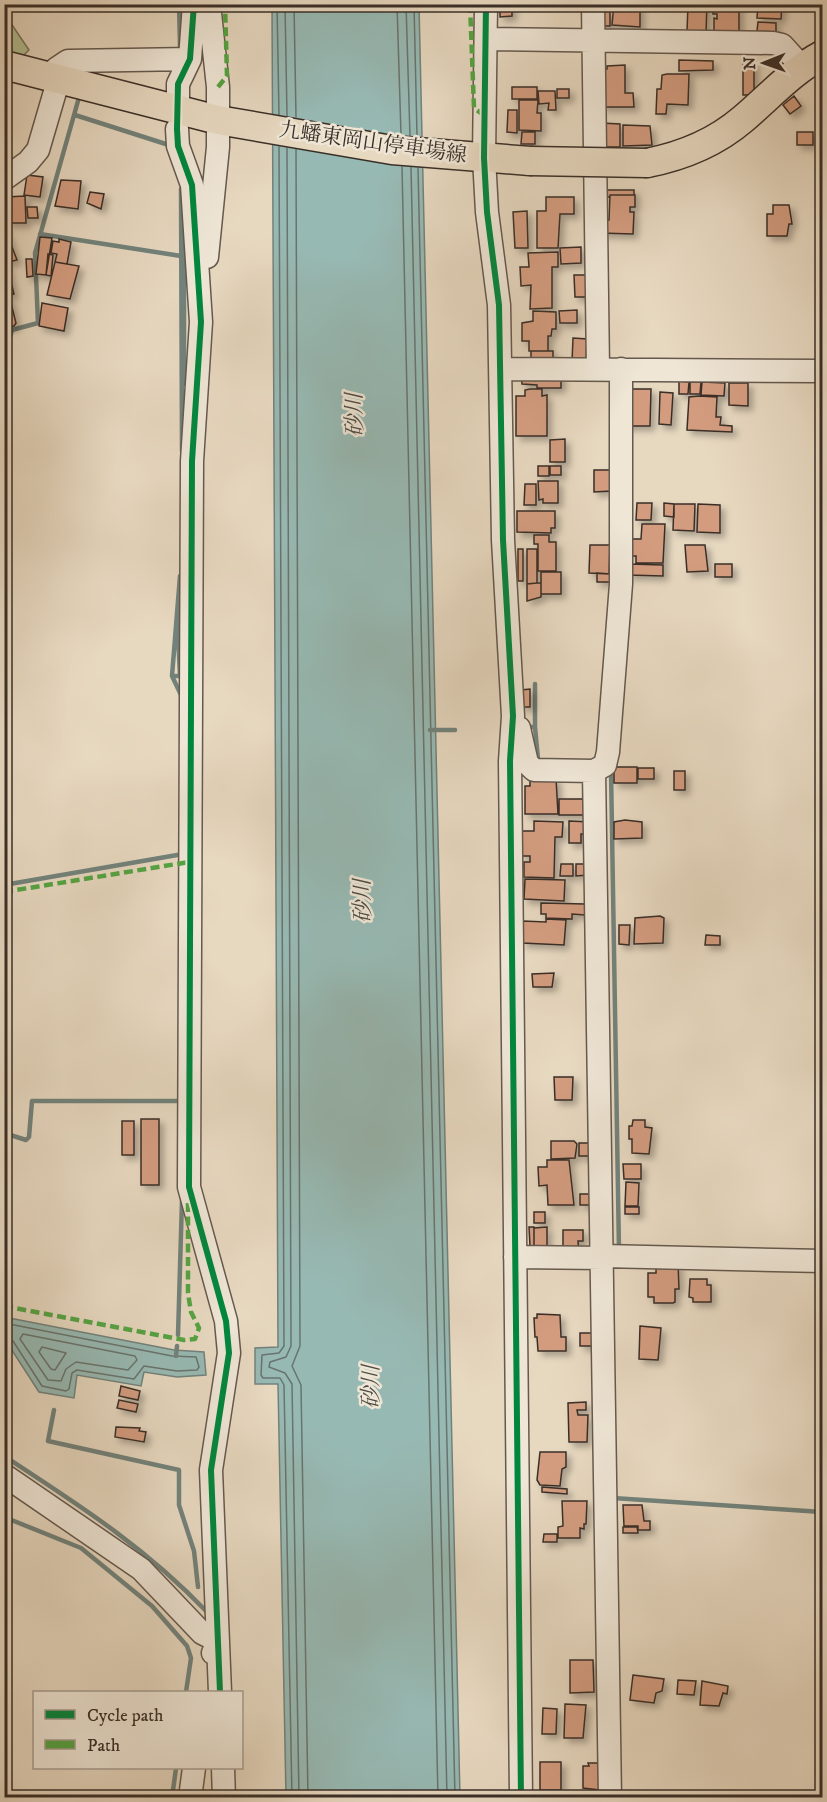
<svg xmlns="http://www.w3.org/2000/svg" width="827" height="1802" font-family="'IM FELL DW Pica','Noto Serif JP',serif">
  <defs>
    <filter id="shadow"><feDropShadow dx="4.5" dy="4.5" stdDeviation="3" flood-color="#0004"/></filter>
  </defs>
  <rect width="100%" height="100%" fill="#e7d8c0"/>
  <filter id="stains"><feTurbulence type="fractalNoise" baseFrequency=".00333" numOctaves="4"/><feColorMatrix values="0 0 0 0 .2 0 0 0 0 .09 0 0 0 0 .02 0 0 0 .5 -.17"/></filter>
  <radialGradient id="worn" r=".72"><stop offset=".6" stop-color="#630" stop-opacity="0"/><stop offset="1" stop-color="#630" stop-opacity=".3"/></radialGradient>
  <path fill="#b5bf93" stroke="#78775e" stroke-width="1.5" d="M4 13 29 50 24 55 5 56Z
    M82 1791 125 1793 127 1791 170 1794 169 1798 82 1797Z"/>
  <path fill="#97b9b3" stroke="#72827b" stroke-width="1.5" d="M272 5H419L460 1797H286L278 1384H255V1348L278 1347Z
    M4 1317 174 1350 204 1352 206 1375 177 1377 144 1372 141 1386 77 1375 74 1398 39 1392 8 1344H5Z"/>
  <g fill="none" stroke-linecap="round" stroke-linejoin="round">
    <path stroke="#68746e" stroke-width="1.5" d="M277 4 279 115
      M285 4 287 116
      M294 4 296 117
      M397 4 401 135
      M406 4 410 136
      M414 4 417 136
      M279 147 284 1346 279 1353 262 1355 261 1375 263 1378H280L284 1385 292 1798
      M287 148 291 1346 286 1357 270 1362 269 1367 285 1373 292 1384 299 1798
      M296 149 300 1346 292 1366 301 1385 308 1798
      M402 167 438 1798
      M411 167 447 1798
      M418 168 455 1798
      M4 1323 172 1356 196 1357 199 1367 197 1370 177 1371 144 1366 134 1379 77 1370 72 1373 69 1389 66 1391 42 1386 13 1341 4 1338
      M23 1334 135 1356 137 1360 128 1370 76 1362 66 1369 61 1381 48 1380 20 1339Z
      M42 1347 66 1353 55 1370 51 1369 39 1352Z"/>
    <path stroke="#72827b" stroke-width="4.5" d="M179 4 180 46
      M75 115 172 146
      M181 189 182 451
      M40 234 181 256
      M184 236V384
      M4 355 12 330 38 323 35 253 78 101
      M180 576 172 676 182 697
      M172 676H180L178 634 181 617
      M535 684V727
      M531 727H535L538 759
      M430 730H455
      M611 770 619 1250
      M4 885 183 854
      M4 1133 26 1140 29 1137 32 1101H183
      M178 1335 182 1200
      M176 1356 177 1346
      M54 1410 48 1441 179 1470V1505L194 1551 198 1587
      M4 1456C79 1505 145 1547 207 1612
      M613 1498 822 1512
      M4 1517 81 1548 152 1606 187 1646 191 1658 186 1692
      M172 1798 176 1768"/>
  </g>
  <path fill="#d39c7f" stroke="#3a2f28" stroke-width="1.5" filter="url(#shadow)" d="M500 4H512V16L500 17Z
    M614 4H637V7H640V27L612 25Z
    M688 4H707L706 32H687Z
    M713 4H739V33H714V18L717 19V14H713Z
    M758 4H782L781 19 757 18Z
    M600 10H610V26H599Z
    M758 22 776 23V32L757 31Z
    M679 60 713 61V70L679 71Z
    M743 62H754V95H743Z
    M625 65V93H633L634 107H601L602 69H607V66Z
    M667 74H689L688 105 667 104 666 114H656L657 89H661L662 75Z
    M512 87H537V99H512Z
    M557 89H569V98H557Z
    M538 91H555L556 110H548L549 103 539 104Z
    M794 96 801 106 790 114 783 105Z
    M519 100H538L537 113H541V131L519 130Z
    M508 110H517V133L507 132Z
    M601 123 620 124V147H602Z
    M623 125 650 126 652 145 623 146Z
    M522 132H535V144H521Z
    M797 132H813V145H797Z
    M27 175 43 177 40 197 24 195Z
    M61 180 81 181 78 209 55 206Z
    M605 190H634V195H610V197H605Z
    M90 192 104 194 101 209 87 203Z
    M610 195H635V207H630V212H634L633 234 600 233V220H609Z
    M25 196 26 223H7L6 197Z
    M546 197H574V214H560L558 248H537V211H546Z
    M773 205H789L792 224H789L787 236H767V214H773Z
    M27 207H37L38 218H28Z
    M527 211 528 248H515L513 212Z
    M4 226 17 260 4 263Z
    M40 237 52 238 46 275 36 274Z
    M59 239 71 242 67 264 55 262 57 254 51 253 53 241 59 242Z
    M581 247V263L561 264 560 248Z
    M558 252V267H552V308L530 309 531 285 521 286 520 267H529L528 253Z
    M48 254 53 255 51 276 46 275Z
    M26 259H32L33 276 27 277Z
    M55 262 79 266 70 299 47 295Z
    M7 265 14 294 4 297V266Z
    M574 275H588V297H575Z
    M10 299 16 323 14 326 4 328V300Z
    M42 303 68 308 64 331 39 326Z
    M577 310V323H560L559 311Z
    M533 311 556 312V329H552L551 336H548V351H529V341H522V323L533 321Z
    M573 338 587 339 586 362H572Z
    M531 351H553V364H531Z
    M521 374H561V388H537V385L522 384Z
    M679 381 689 382 688 394H679Z
    M690 382H701L700 394H690Z
    M702 382 725 383 724 396 701 395Z
    M729 383H748V406L729 405Z
    M530 389H542V396L547 395V436H516V396H525V390Z
    M631 389H651L650 426H625Z
    M660 392 673 393 671 425 659 424Z
    M699 396 717 397 716 417H721L720 425 732 426V432L687 430 689 397Z
    M565 439V462H550V440Z
    M538 466H549V476H538Z
    M550 466H561V475H550Z
    M594 470H610L611 491 594 492Z
    M538 481H558V503H543V499L539 500Z
    M525 484H536V505H524Z
    M637 503H652L651 520H636Z
    M664 503 674 504V517L664 516Z
    M674 504H695L694 531 673 530Z
    M698 504 720 505V533L697 532Z
    M517 511H555V528H551V533L517 532Z
    M642 524H665L663 563H636V556H631V539H641Z
    M534 535H549V542H556V571H538V544H534Z
    M590 545H610L609 574 589 573Z
    M685 545H705L708 571 687 572Z
    M518 549H523V581H518Z
    M527 549H537V583L527 584Z
    M628 564 663 565V576L628 575Z
    M715 564H732V577H715Z
    M541 572H561V594H541Z
    M597 573 610 574V582H597Z
    M537 583H541V597L527 601V584Z
    M530 689V707H522L521 690Z
    M614 767H637V783H614Z
    M638 768H654V779H638Z
    M674 771H685V790H674Z
    M530 777 556 778 558 814H525V786H530Z
    M559 799H591V815H559Z
    M625 820 642 822V838L614 839V822Z
    M534 821 563 822 562 837H555L554 878 524 877V862H530V856H521L522 831H534Z
    M569 821 590 822V834H581V843H569Z
    M561 864H573V876H560Z
    M576 864H589V875L576 876Z
    M525 879 565 880 564 901 524 899Z
    M541 903 585 904V915L572 914V919L546 918V914H541Z
    M660 916 664 918 663 943 634 944 635 918Z
    M546 919 566 920 564 945 522 943 523 921 546 922Z
    M619 925H630L629 945 619 944Z
    M706 935 720 936V945H705Z
    M554 973 552 987H533L532 974Z
    M554 1077H573L572 1100H555Z
    M141 1119H159V1185H141Z
    M633 1120H645V1127L652 1128 649 1154 632 1153V1139H629V1126H632Z
    M122 1121H134V1155H122Z
    M551 1141H574L577 1144 575 1158 551 1159Z
    M579 1143H590V1156H579Z
    M547 1160H569L574 1205H548L547 1185 539 1186 538 1167H547Z
    M623 1164H641V1179H624Z
    M626 1182 639 1183 638 1206H625Z
    M580 1194H591V1205H580Z
    M625 1207H639V1214H625Z
    M534 1212H545V1223H534Z
    M529 1227H534V1246H530Z
    M547 1227V1250H534V1228Z
    M563 1230H583V1241H578L579 1254 563 1250Z
    M656 1263H678L679 1289H675V1302L673 1303H654V1297H648V1273H656Z
    M690 1279H707V1285H711V1302H693V1298L689 1297Z
    M537 1314 560 1315 561 1337H566V1351H538L537 1337H535L534 1318H537Z
    M640 1326 661 1328 658 1360 639 1359Z
    M580 1333H595V1346H580Z
    M121 1386 140 1391 138 1400 119 1396Z
    M119 1400 138 1404 136 1412 117 1408Z
    M586 1402V1410H577L578 1415H588L587 1442H569L568 1403Z
    M116 1427 140 1428 139 1431 146 1432 144 1442 115 1437Z
    M540 1452H566V1467L562 1469 560 1486 540 1485 537 1480Z
    M542 1487 567 1489V1494L542 1492Z
    M562 1501H587L586 1524H584V1529L580 1528V1538H558V1527L563 1526Z
    M623 1505H642L644 1521H650V1530H638V1526H624Z
    M623 1527H637L638 1533H623Z
    M544 1534H557V1542H543Z
    M570 1660H593L594 1692 570 1693Z
    M633 1675 664 1679 662 1691 656 1693 654 1703 630 1700Z
    M678 1680 696 1681 694 1695 677 1694Z
    M702 1681 728 1686 727 1694 723 1693 719 1706 700 1705Z
    M565 1704 586 1705 583 1738H564Z
    M543 1708 557 1709 556 1734H542Z
    M540 1762H561V1790H540Z
    M588 1763H600V1790L583 1788V1766H589Z"/>
  <g fill="none" stroke-linecap="round" stroke-linejoin="round">
    <defs>
      <path id="minor" d="M486 4 484 158 487 212 499 305 503 540 513 716 510 761 521 1798
        M593 4 598 369
        M486 39 773 43 782 45 802 67
        M54 76 56 69 68 61 190 59
        M178 98V84L190 59 194 4
        M177 129 178 146 192 185 201 322 192 461 189 1187 226 1321 229 1353 211 1470 220 1692
        M4 179 28 162 38 150 59 78
        M207 257 218 147V87L209 4
        M501 369 822 371
        M519 728 527 763 534 770 594 771
        M603 1256 822 1261
        M515 1257 603 1258
        M4 1475 141 1569 202 1633 218 1641 213 1653
        M223 1768 224 1798
        M190 1798 194 1768
        M610 1798 594 771 605 765 608 752 621 584V369"/>
      <path id="major" d="M4 65 218 120 392 150 530 161
        M647 163C683 156 715 143 743 119 769 97 792 71 822 55"/>
    </defs>
    <use href="#minor" stroke="#65594e" stroke-width="25"/>
    <use href="#major" stroke="#3a2f28" stroke-width="31"/>
    <use href="#minor" stroke="#efe6d6" stroke-width="22"/>
    <use href="#major" stroke="#e7d8c0" stroke-width="28"/>
    <defs>
      <path id="major-bridge" d="M530 161 647 163"/>
    </defs>
    <use href="#major-bridge" stroke="#3a2f28" stroke-width="31" stroke-linecap="butt"/>
    <use href="#major-bridge" stroke="#e7d8c0" stroke-width="28"/>
    <path stroke="#54a442" stroke-width="4.5" stroke-dasharray="9 4.5" stroke-linecap="butt" d="M470 4 474 108 485 116
      M218 87 227 76 225 4
      M4 892 189 862
      M4 1306 184 1340 195 1339 199 1328 191 1312 188 1293V1203"/>
    <defs>
      <path id="cycleway" d="M194 4 190 59 178 84 177 129 178 146 192 185 201 322 192 461 189 1187 226 1321 229 1353 211 1470 220 1692
        M486 4 484 158 487 212 499 305 503 540 513 716 510 761 521 1798"/>
    </defs>
    <use href="#cycleway" stroke="#efe6d6" stroke-width="10"/>
    <use href="#cycleway" stroke="#00873e" stroke-width="6"/>
  </g>
  <g text-anchor="middle" dominant-baseline="central" stroke-width="5" stroke-linejoin="round" paint-order="stroke">
    <g font-size="21" fill="#3a2f28" stroke="#efe6d6">
      <text transform="translate(373 143) rotate(8)">九蟠東岡山停車場線</text>
    </g>
    <g font-size="22" font-style="italic" fill="#4d4b44" stroke="#efe6d6">
      <text transform="translate(355 415) rotate(-91)">砂川</text>
      <text transform="translate(363 901) rotate(-91)">砂川</text>
      <text transform="translate(371 1387) rotate(-90)">砂川</text>
    </g>
  </g>
  <rect width="827" height="1802" fill="none" stroke="#e7d8c0" stroke-width="24"/>
  <rect x="6" y="6" width="815" height="1790" fill="none" stroke="#3a2f28" stroke-width="3"/>
  <rect x="12" y="12" width="803" height="1778" fill="none" stroke="#3a2f28" stroke-width="1.5"/>
  <rect x="33" y="1691" width="210" height="78" fill="#efe6d6" stroke="#a79d90" stroke-width="1.5"/>
  <rect x="45" y="1710" width="30" height="9" fill="#00873e" stroke="#a79d90" stroke-width="1.5"/>
  <text x="87" y="1721" font-size="18" fill="#3a2f28">Cycle path</text>
  <rect x="45" y="1740" width="30" height="9" fill="#54a442" stroke="#a79d90" stroke-width="1.5"/>
  <text x="87" y="1751" font-size="18" fill="#3a2f28">Path</text>
  <g transform="translate(764 63) rotate(269)" stroke="#efe6d6" stroke-width="4.5" paint-order="stroke">
  <path d="M0-4.5L10 22L0 15L-10 22Z" fill="#3a2f28"/>
  <text y="-9" font-size="16" font-weight="bold" text-anchor="middle" fill="#3a2f28">N</text>
  </g>
  <rect width="100%" height="100%" filter="url(#stains)"/>
  <rect width="100%" height="100%" fill="url(#worn)"/>
</svg>
